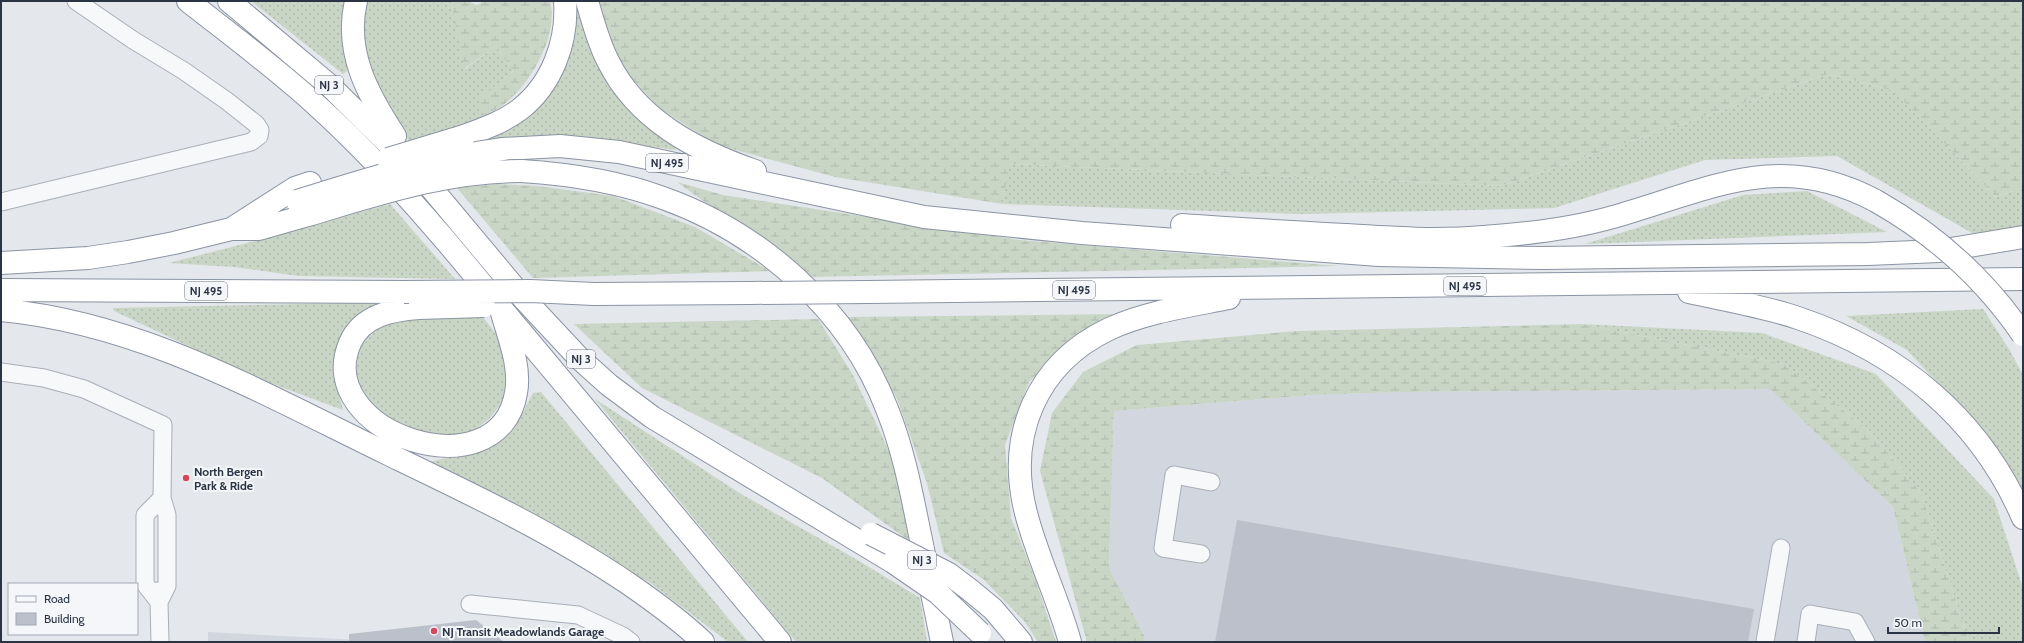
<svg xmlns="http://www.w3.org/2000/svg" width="2024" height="643" font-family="Cabin,sans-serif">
  <defs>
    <pattern id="grass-dots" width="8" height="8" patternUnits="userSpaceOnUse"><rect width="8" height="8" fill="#c9d6c5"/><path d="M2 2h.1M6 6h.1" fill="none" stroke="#adb8ab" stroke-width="1.8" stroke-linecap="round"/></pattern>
    <pattern id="wetland-marsh" width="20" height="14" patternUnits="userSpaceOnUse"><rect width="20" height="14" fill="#c9d6c5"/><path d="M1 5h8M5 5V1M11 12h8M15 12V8" fill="none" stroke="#adb8ab"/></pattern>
  </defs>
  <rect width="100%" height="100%" fill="#e4e7ec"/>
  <path fill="#d2d6de" d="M1770 389 1893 507 1925 642H1145L1144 635 1109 568 1114 411 1312 395 1402 392Z
    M208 632 397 642H208Z"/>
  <path fill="url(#grass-dots)" d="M251 1H347L349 70 343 74Z
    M366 1H451L465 69 496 46 513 71 479 100 485 116 410 142 393 120 374 88 361 30Z
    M574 1H579L604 72 677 146 675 150 592 138H545L471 144 529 113Z
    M1828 74 1894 91 1996 197 2023 188V225L1979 237 1837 156 1705 160 1554 208 1301 214 1003 204 1008 164 1501 186Z
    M1807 191 1887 232 1585 244 1743 195Z
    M390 204 455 279 299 276 234 267 169 263 267 238Z
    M391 302 376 308 336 382 343 410 254 377 114 311 113 308Z
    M1983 309 2009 349 2023 375V497L1991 441 1907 350 1846 316Z
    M481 315 497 335 504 355 508 386 500 405 489 419 477 428 466 433 452 435 419 432 388 419 366 399 355 377 359 349 372 334 386 324 410 316Z
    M1582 324 1762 333 1876 374 1994 499 2023 588V642H1969L1921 493 1871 432 1784 364Z
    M541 392 748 642H728L649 582 430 462 494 446 516 425 533 393Z
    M595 399 741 494 854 558 920 598 927 642H796Z"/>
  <path fill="url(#wetland-marsh)" d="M451 1H467L477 5 484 1H550C559 33 533 80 508 101 502 107 492 111 485 116L478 100 513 71 496 46 464 69Z
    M594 1H2023V188L1996 197 1894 91 1828 74 1501 186 1009 164 1003 204 835 177 717 145 659 108 617 62Z
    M677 182 723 195 1019 240 1339 266 808 277Z
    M497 184 537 186 613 196 695 227 770 271 533 278 457 188Z
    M1123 314 1075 337 1029 382 1005 445 1011 518 1036 581 1056 642H1038L1025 622 983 579 944 553 927 483 897 399 848 317Z
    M818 319 853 375 891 455 915 545 822 478 642 388 574 324Z
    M1582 324 1784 364 1871 432 1921 493 1969 642H1925L1893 507 1770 389 1402 392 1312 395 1114 411 1109 568 1144 635 1145 642H1087L1040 471 1052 413 1083 372 1137 345 1297 331Z"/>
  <path fill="#bbc0ca" d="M1237 520 1754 609 1748 642H1215Z
    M476 620 504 642H349V634Z"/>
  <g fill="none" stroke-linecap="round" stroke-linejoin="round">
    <defs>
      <path id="minor" d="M1 202 251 142 259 136 260 130 256 124 227 101 184 71 133 40 76 1
        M1 372 44 378 84 389 163 425 162 498 167 515V586L159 602
        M1201 554 1163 548 1174 475 1211 482
        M157 591 159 602 160 642
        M159 602 145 584V515L162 498
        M470 604 578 615 623 636 631 642
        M1765 642 1781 548
        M1806 642 1810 614 1855 622 1866 642"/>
      <path id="highway" d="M188 1C230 34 273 66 313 102 382 164 443 235 501 308L780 642
        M229 1 329 85 422 177 524 299 580 359 609 385 652 417 893 562
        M356 1C344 52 368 95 395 136
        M587 1C593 21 598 42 608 61 637 120 695 150 755 171
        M464 136C483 129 503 122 519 110 552 85 568 41 565 1
        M503 149 560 146 619 152 924 217 1082 233 1379 255 1542 258 1868 254 1939 251 2023 237
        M521 171C569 174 617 181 663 198 761 233 849 310 887 409 902 446 910 485 918 525 926 564 934 603 942 642
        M1182 225C1237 229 1291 232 1345 235 1392 238 1438 241 1484 237 1527 234 1571 229 1613 217 1709 190 1779 149 1876 201
        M231 229 295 188 310 183
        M1 263 88 258 128 252 174 243 231 229H259L308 215
        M1 290 404 292
        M868 292 2023 279
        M1689 292C1725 300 1763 306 1798 318 1899 352 1980 418 2023 518
        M594 294 749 293
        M419 308C392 310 362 315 350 343 311 433 499 495 516 393 521 367 509 338 502 313
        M1 310C141 323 262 393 386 453 469 493 552 532 629 584 655 602 680 620 703 642
        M970 590 993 609 1021 642
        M1070 642C1058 598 1037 557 1026 513 1006 436 1036 364 1109 329 1146 312 1189 306 1229 298"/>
    </defs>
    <use href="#minor" stroke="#a9aeb7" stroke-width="19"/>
    <use href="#highway" stroke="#8b94a3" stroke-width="24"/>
    <use href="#minor" stroke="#f7f8fa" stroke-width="17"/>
    <use href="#highway" stroke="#fff" stroke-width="22"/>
    <defs>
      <path id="highway-bridge" d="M388 159 464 136
        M297 201C365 180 433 158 503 149
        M1876 201C1936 235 1985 279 2023 335
        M308 215C379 194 447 171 521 171
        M404 292 530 291 594 294
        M749 293 868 292
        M419 308 484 306
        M871 534 949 574 970 590
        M893 562 938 593 980 633"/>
    </defs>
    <use href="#highway-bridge" stroke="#8b94a3" stroke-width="24" stroke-linecap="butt"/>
    <use href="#highway-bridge" stroke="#fff" stroke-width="22"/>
  </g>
  <g fill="#d1495b" stroke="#f4f6f9" stroke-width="1.5">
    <circle cx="186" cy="478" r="4"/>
    <circle cx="434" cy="631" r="4"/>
  </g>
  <g text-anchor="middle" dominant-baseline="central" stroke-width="4" stroke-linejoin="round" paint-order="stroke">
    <g fill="#f4f6f9" stroke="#676e7b" stroke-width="1">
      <rect x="315" y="76" width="28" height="18" rx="3"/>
      <rect x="646" y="154" width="42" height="18" rx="3"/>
      <rect x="1444" y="277" width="42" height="18" rx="3"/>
      <rect x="1053" y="281" width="42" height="18" rx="3"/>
      <rect x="185" y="282" width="42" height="18" rx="3"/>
      <rect x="567" y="350" width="28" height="18" rx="3"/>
      <rect x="908" y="551" width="28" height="18" rx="3"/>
    </g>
    <g font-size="11" font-weight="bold" fill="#2b3445">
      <text x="329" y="85">NJ 3</text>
      <text x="667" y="163">NJ 495</text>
      <text x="1465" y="286">NJ 495</text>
      <text x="1074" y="290">NJ 495</text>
      <text x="206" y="291">NJ 495</text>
      <text x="581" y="359">NJ 3</text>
      <text x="922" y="560">NJ 3</text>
    </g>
    <g font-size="12" font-weight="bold" fill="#2b3445" stroke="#f4f6f9" text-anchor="start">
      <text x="194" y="471">North Bergen<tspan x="194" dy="14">Park &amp; Ride</tspan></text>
      <text x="442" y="631">NJ Transit Meadowlands Garage</text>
    </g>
  </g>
  <rect width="2024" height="643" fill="none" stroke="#2b3445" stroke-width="4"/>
  <rect x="8" y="583" width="130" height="52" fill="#f4f6f9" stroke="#a4a8b1"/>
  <rect x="16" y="596" width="20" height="6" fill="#f7f8fa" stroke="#a4a8b1"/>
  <text x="44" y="603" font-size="12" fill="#2b3445">Road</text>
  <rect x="16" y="613" width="20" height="12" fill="#bbc0ca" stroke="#a4a8b1"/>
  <text x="44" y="623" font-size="12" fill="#2b3445">Building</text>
  <path d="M1888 627v6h111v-6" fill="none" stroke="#2b3445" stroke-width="2"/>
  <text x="1894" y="627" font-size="12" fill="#2b3445" stroke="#f4f6f9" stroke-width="3" paint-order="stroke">50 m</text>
</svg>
